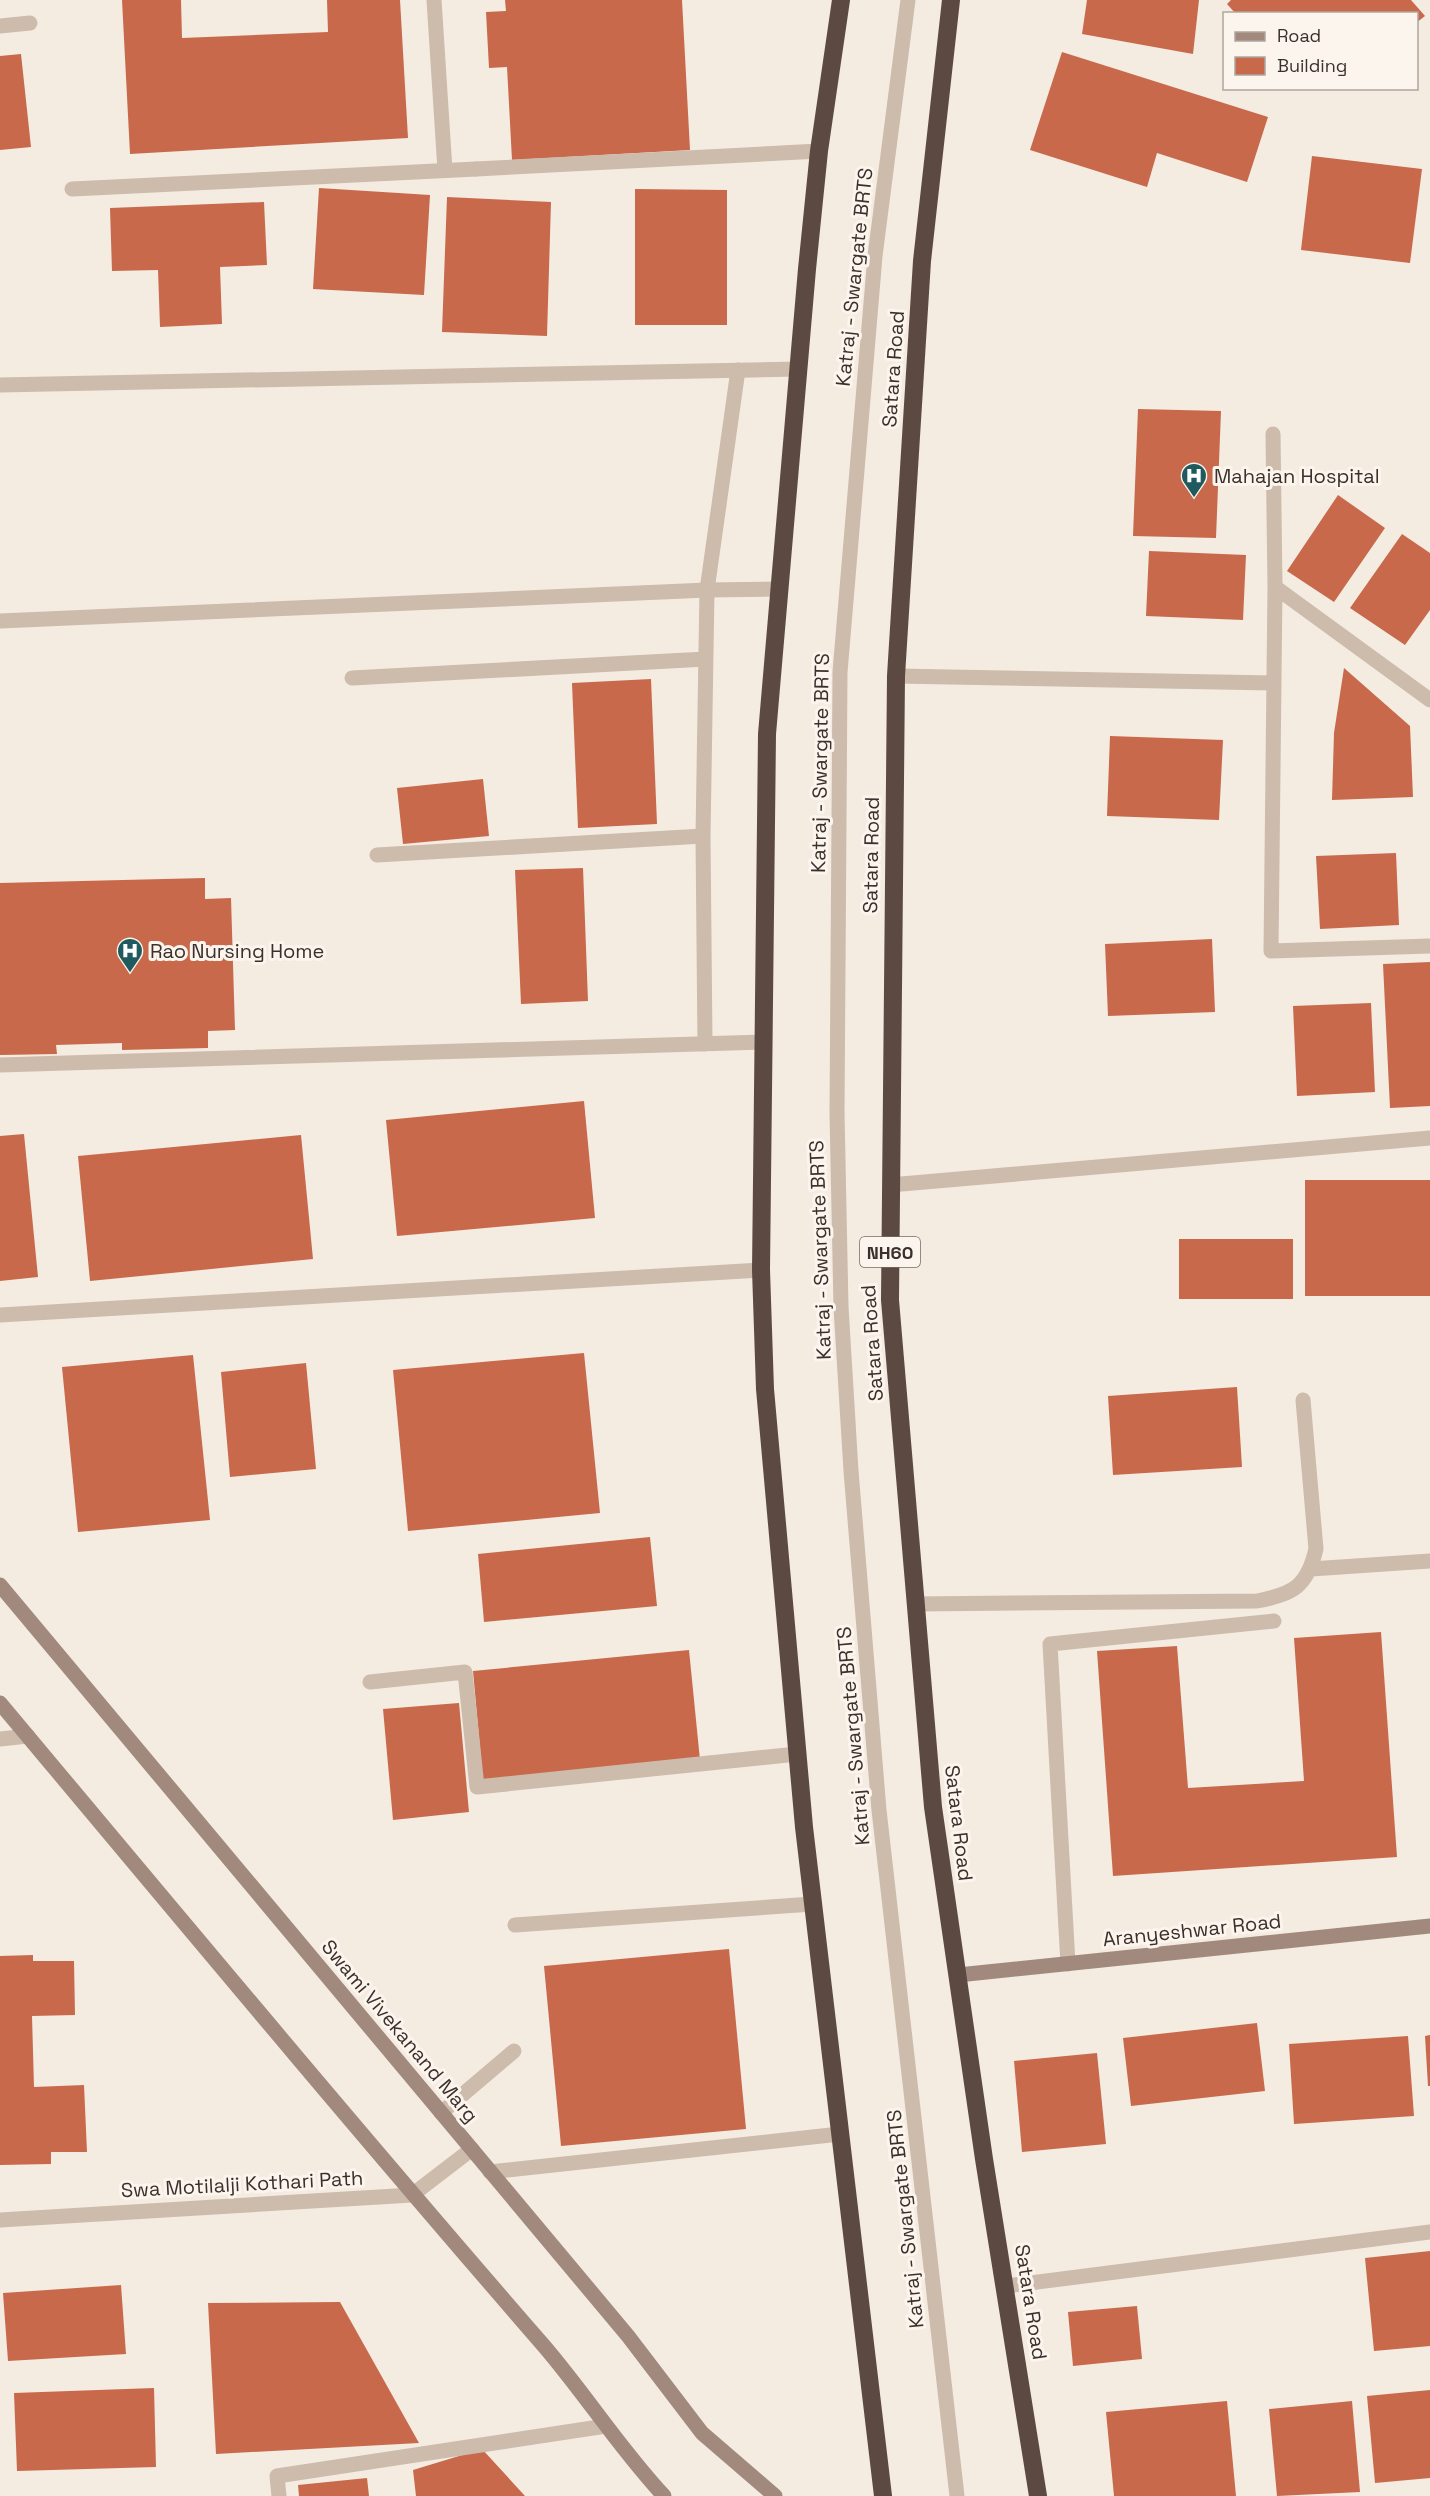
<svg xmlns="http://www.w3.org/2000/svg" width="1430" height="2496" font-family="'Space Grotesk',sans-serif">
  <rect width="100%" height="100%" fill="#f4ebe1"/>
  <path fill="#c8694b" d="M122 0H181L182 38 328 32 327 0H400L408 138 130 154Z
    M505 0H682L690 150 512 160 507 67 489 68 486 12 506 11Z
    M1087 0H1199L1193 54 1082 34Z
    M1231 0H1411L1425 16 1416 23V14H1236L1227 4Z
    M1062 52 1268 117 1247 182 1157 153 1147 187 1030 150Z
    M21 54 31 147 0 150V56Z
    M1312 156 1422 169 1410 263 1301 250Z
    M319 188 430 195 424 295 313 289Z
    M635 189 727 190V325H635Z
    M447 197 551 202 547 336 442 332Z
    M264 202 267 265 220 267 222 324 160 327 158 270 112 271 110 208Z
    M1138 409 1221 411 1216 538 1133 536Z
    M1338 495 1385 528 1334 602 1287 571Z
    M1402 534 1430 553V610L1405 645 1350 608Z
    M1149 551 1246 555 1243 620 1146 616Z
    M1344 668 1410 726 1413 797 1332 800 1334 733Z
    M651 679 657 824 578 828 572 683Z
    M1110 736 1223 740 1219 820 1107 816Z
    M483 779 489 836 403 844 397 788Z
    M1396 853 1399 925 1320 929 1316 856Z
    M583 868 588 1001 521 1004 515 870Z
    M205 878V899L231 898 235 1030 208 1031V1048L122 1050V1043L56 1045 57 1054 0 1055V883Z
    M1212 939 1215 1012 1108 1016 1105 944Z
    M1430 962V1106L1390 1108 1383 964Z
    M1371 1003 1375 1092 1297 1096 1293 1006Z
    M584 1101 595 1218 397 1236 386 1120Z
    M24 1134 38 1277 0 1281V1136Z
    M301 1135 313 1259 90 1281 78 1156Z
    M1305 1180H1430V1296H1305Z
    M1179 1239H1293V1299H1179Z
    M584 1353 600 1513 408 1531 393 1370Z
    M193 1355 210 1520 78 1532 62 1367Z
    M306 1363 316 1469 230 1477 221 1372Z
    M1237 1387 1242 1467 1113 1475 1108 1396Z
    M650 1537 657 1606 484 1622 478 1554Z
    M1381 1632 1397 1857 1113 1876 1097 1651 1177 1646 1188 1788 1304 1781 1294 1638Z
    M689 1650 700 1760 483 1781 473 1671Z
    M459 1703 469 1812 393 1820 383 1709Z
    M729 1949 746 2129 561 2146 544 1966Z
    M33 1955V1961H74L75 2015 32 2016 34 2087 84 2085 87 2152H51V2164L0 2165V1956Z
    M1257 2023 1265 2091 1131 2106 1123 2038Z
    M1430 2035V2086H1428L1425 2036Z
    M1408 2036 1414 2116 1294 2124 1289 2044Z
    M1097 2053 1106 2144 1022 2152 1014 2061Z
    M1430 2251V2346L1374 2351 1365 2258Z
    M121 2285 126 2354 8 2361 3 2293Z
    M340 2302 419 2443 216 2454 208 2303Z
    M1137 2306 1142 2359 1073 2366 1068 2312Z
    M154 2388 156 2467 17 2471 14 2393Z
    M1430 2390V2478L1375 2483 1367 2396Z
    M1227 2401 1236 2496H1114L1106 2412Z
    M1352 2401 1360 2492 1277 2496 1269 2409Z
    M482 2449 525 2496H416L413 2470Z
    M367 2478 369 2496H299L298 2485Z"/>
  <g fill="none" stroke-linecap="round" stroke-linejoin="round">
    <path stroke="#cdbbac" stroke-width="15" d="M434 0 445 170
      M908 0 875 256 840 672 837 1113 841 1307 851 1471 879 1810 957 2496
      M72 189 476 169
      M1273 434 1275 587 1271 951 1430 946
      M1275 587 1430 700
      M896 676 1272 683
      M352 678 706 659
      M377 855 703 836
      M705 1044 703 836 707 590 738 370
      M0 1065 763 1042
      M1311 1569 1430 1561
      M915 1604 1257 1601C1293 1594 1307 1587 1316 1549L1303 1400
      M370 1682 465 1672 477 1787 797 1754
      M515 1925 813 1904
      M1068 1964 1050 1644 1274 1621
      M441 2113 514 2051
      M490 2172 840 2134
      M279 2496 277 2476 606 2426"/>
    <path stroke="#cdbbac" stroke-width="15" d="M0 26 30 23
      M476 169 819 151
      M0 385 798 369
      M0 621 707 590 778 589
      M890 1185 1430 1138
      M0 1315 761 1270
      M0 1739 28 1736
      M0 2220 412 2195 472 2149
      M1006 2286 1430 2232"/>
    <path stroke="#a18a7d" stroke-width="15" d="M0 1585 628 2336 702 2433 775 2496
      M0 1703C180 1918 360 2134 544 2346 586 2395 620 2449 664 2496
      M958 1975 1430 1926"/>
    <path stroke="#5c4a42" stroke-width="18" d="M841 0 819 151 807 269 767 734 761 1270 765 1389 804 1827 883 2496
      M951 0 922 261 896 676 890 1300 933 1807 984 2159 1038 2496"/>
  </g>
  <defs>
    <symbol id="hospital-pin" viewBox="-11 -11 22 30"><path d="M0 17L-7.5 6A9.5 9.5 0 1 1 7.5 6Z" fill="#1f5a5e" stroke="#fbf5ee"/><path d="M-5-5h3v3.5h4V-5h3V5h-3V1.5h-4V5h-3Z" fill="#fff"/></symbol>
  </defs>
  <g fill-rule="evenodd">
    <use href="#hospital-pin" x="1179" y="461" width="30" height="40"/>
    <use href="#hospital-pin" x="115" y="936" width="30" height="40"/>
  </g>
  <g text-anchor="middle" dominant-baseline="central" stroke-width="6" stroke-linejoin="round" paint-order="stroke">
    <rect fill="#fbf5ee" stroke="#756b66" stroke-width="1.5" x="860" y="1237" width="60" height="30" rx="4.5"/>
    <g font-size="18" font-weight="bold" fill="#3b302b">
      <text x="890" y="1252">NH60</text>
    </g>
    <g font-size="20" fill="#3b302b" stroke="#fbf5ee">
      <text transform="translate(854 277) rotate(-84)">Katraj - Swargate BRTS</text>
      <text transform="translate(893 369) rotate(-86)">Satara Road</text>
      <text transform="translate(820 763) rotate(-89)">Katraj - Swargate BRTS</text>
      <text transform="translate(871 855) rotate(-89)">Satara Road</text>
      <text transform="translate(820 1250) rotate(-92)">Katraj - Swargate BRTS</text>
      <text transform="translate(872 1343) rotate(-94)">Satara Road</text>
      <text transform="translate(853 1736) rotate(-95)">Katraj - Swargate BRTS</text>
      <text transform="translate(959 1823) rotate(83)">Satara Road</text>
      <text transform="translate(1192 1930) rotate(-6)">Aranyeshwar Road</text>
      <text transform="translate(400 2031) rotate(50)">Swami Vivekanand Marg</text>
      <text transform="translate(242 2184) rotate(-3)">Swa Motilalji Kothari Path</text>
      <text transform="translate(905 2219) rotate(-96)">Katraj - Swargate BRTS</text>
      <text transform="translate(1031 2302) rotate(81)">Satara Road</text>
    </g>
    <g font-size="20" fill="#3b302b" stroke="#fbf5ee" text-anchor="start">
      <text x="1214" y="476">Mahajan Hospital</text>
      <text x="150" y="951">Rao Nursing Home</text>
    </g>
  </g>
  <rect x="1223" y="12" width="195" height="78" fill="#fbf5ee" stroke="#aea6a0" stroke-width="1.5"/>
  <rect x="1235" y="32" width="30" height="9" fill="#a18a7d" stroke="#aea6a0" stroke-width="1.5"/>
  <text x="1277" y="42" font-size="18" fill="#3b302b">Road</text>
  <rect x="1235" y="57" width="30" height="18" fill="#c8694b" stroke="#aea6a0" stroke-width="1.5"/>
  <text x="1277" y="72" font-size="18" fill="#3b302b">Building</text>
</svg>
